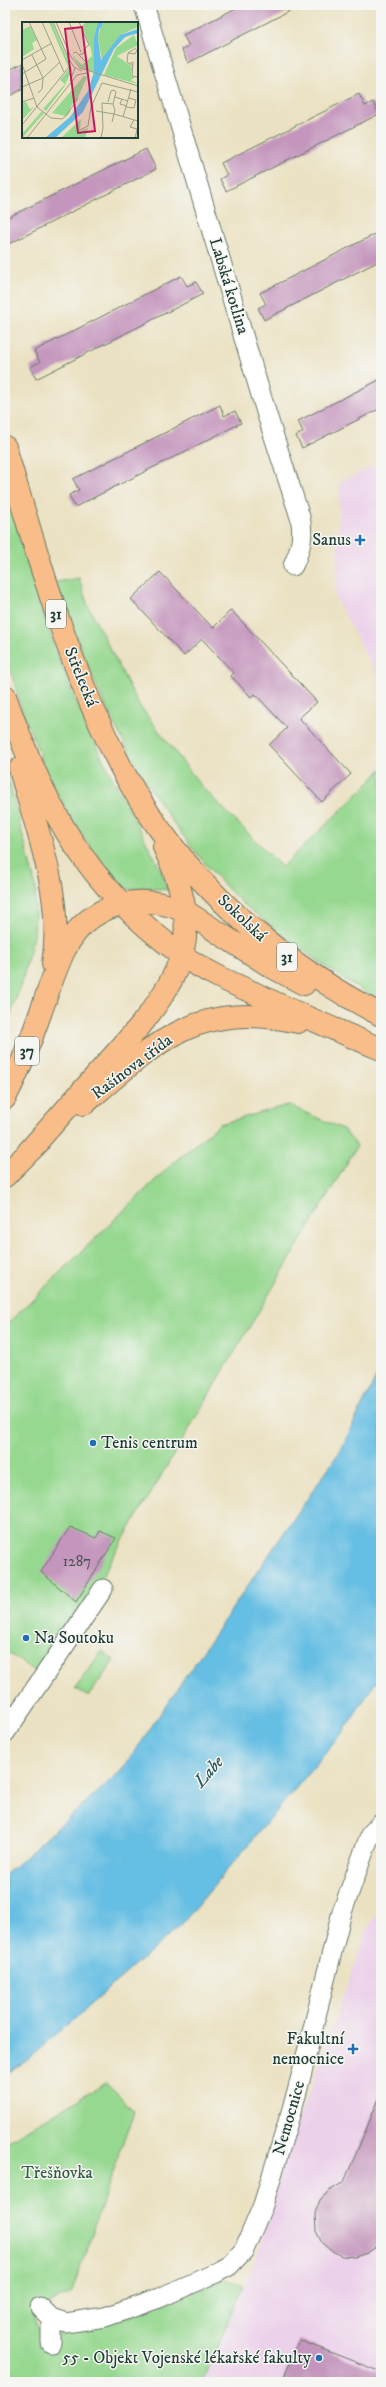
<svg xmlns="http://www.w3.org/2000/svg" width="386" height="2387" font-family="'IM FELL DW Pica',serif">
  <rect width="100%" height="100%" fill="#f6f6f2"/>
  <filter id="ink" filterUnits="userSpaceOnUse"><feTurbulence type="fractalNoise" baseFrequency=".025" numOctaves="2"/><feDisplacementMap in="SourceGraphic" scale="8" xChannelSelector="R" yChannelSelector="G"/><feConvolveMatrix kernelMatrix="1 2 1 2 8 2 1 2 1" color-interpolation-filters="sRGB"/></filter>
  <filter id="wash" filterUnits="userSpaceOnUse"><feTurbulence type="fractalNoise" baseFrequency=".012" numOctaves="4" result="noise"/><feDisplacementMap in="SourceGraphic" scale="16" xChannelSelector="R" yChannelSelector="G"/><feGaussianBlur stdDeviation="0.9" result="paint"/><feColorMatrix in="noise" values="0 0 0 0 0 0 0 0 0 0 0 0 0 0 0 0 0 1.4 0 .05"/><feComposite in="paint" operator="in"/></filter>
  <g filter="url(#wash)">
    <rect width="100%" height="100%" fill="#ebe2c3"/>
    <path fill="#ecd1ea" d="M381 462V683L336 598 340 482Z
      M381 1909V2382H202L258 2254 280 2173 369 1925Z"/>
    <path fill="#96d890" stroke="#5a8a62" d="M5 489C24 552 42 615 66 677 91 743 128 806 161 870L168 890 143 887 125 890 83 837 51 783 22 710 5 651Z
      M79 578 88 606 139 705 202 787 282 867 369 783 381 769V1001C341 979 302 951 266 922 256 914 245 906 236 897 149 810 95 697 56 582Z
      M5 765 36 888 34 936 20 988 5 1031Z
      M288 1105 343 1129 357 1146 111 1560 82 1614 41 1675 5 1651V1326L174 1162 220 1124Z
      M102 1651 114 1660 88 1697 75 1688Z
      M106 2083 134 2111 72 2292 33 2311 42 2340 138 2314 225 2279 243 2286 202 2382H5V2143Z"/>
    <path fill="#65bee3" stroke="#427e8c" d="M381 1367V1674L343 1732 181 1925 26 2061 5 2075V1875L121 1771 340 1451Z"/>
    <g id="blocks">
      <path fill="#c496bd" d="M242 5H301L188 63 182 50 189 46 183 35Z
        M23 63V89L5 98V72Z
        M359 94 365 106 373 102 379 114 226 191 220 179 227 175 221 163Z
        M146 149 156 169 5 246V219Z
        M381 231V260L264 320 258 308 266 304 260 293Z
        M181 276 187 286 196 282 203 294 36 379 30 367 40 362 34 351Z
        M381 379V408L302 448 296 436 303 432 298 421Z
        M220 405 224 416 235 411 241 423 75 507 69 495 79 490 73 479Z
        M160 572 213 628 231 610 317 702 299 718 351 774 322 802 269 745 287 728 255 694 251 697 231 676 234 673 202 639 184 656 131 599Z
        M70 1527 96 1538 100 1531 116 1538 76 1602 41 1572Z
        M381 2094V2244L367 2253 355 2257 342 2256 330 2250 322 2243 316 2231 315 2213 320 2200 329 2191 344 2182Z
        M299 2340 381 2372V2382H282Z"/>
    </g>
  </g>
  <g filter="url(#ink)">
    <use href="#blocks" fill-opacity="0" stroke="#676" stroke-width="1"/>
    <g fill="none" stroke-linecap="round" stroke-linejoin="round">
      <defs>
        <path id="minor" d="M144 5 267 415 300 517C304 536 301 548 293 566
          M5 1733 103 1589
          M40 2307 51 2318V2343
          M51 2318 66 2323 105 2317 159 2298 216 2273 229 2266 244 2250 263 2205 297 2092 342 1912 370 1835 381 1823"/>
        <path id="major" d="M5 447C38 558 69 670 124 773 182 879 275 960 381 1015
          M5 696C43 805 86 886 182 955 204 971 229 982 254 993 296 1013 338 1031 381 1049
          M20 769C37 832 64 897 53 964
          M5 1098C19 1071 30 1043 40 1014 48 992 55 969 65 949 90 902 139 892 185 911L270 966 304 984
          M84 1104C156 1042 197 1000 298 1022
          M28 1152 140 1026C192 961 199 923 164 847
          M5 1176 38 1143"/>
      </defs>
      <use href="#minor" stroke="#676" stroke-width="21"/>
      <use href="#major" stroke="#676" stroke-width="24"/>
      <use href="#minor" stroke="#fff" stroke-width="19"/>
      <use href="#major" stroke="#f9bd89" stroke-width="22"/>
    </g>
  </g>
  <g fill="#1f6fb2" stroke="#f6f6f2" stroke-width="1.5">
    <path d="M358 534h4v4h4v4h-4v4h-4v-4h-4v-4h4z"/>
    <circle cx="93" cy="1443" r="4"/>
    <circle cx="26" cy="1638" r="4"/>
    <path d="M351 2043h4v4h4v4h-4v4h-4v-4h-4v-4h4z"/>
    <circle cx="319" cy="2358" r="4"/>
  </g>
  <g text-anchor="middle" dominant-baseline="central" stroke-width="3" stroke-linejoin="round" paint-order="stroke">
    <g font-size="15" fill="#485356">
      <text x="77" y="1561">1287</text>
    </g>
    <g fill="#f6f6f2" stroke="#60746d" stroke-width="1">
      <rect x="46" y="600" width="20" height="28" rx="3"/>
      <rect x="277" y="943" width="20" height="28" rx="3"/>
      <rect x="15" y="1037" width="24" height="28" rx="3"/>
    </g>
    <g font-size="16" font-weight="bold" fill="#1f3d34">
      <text x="56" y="614">31</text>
      <text x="287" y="957">31</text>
      <text x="27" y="1051">37</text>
    </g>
    <g font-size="17" fill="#1f3d34" stroke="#f6f6f2">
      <text transform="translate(229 286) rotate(73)">Labská kotlina</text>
      <text transform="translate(81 677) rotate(68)">Střelecká</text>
      <text transform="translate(242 918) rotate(43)">Sokolská</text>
      <text transform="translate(132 1067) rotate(-37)">Rašínova třída</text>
      <text transform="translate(289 2118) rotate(-74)">Nemocnice</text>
    </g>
    <g font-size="17" fill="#1f3d34" stroke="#f6f6f2" text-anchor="end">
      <text x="351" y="540">Sanus</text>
      <text x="101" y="1443" text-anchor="start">Tenis centrum</text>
      <text x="34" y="1638" text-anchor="start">Na Soutoku</text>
      <text x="344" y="2039">Fakultní<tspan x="344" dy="20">nemocnice</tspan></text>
      <text x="311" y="2358">55 - Objekt Vojenské lékařské fakulty</text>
    </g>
    <g font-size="17" fill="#375c46" stroke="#f6f6f2">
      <text x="57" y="2173">Třešňovka</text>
    </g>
    <g font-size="18" font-style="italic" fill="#305d60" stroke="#f6f6f2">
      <text transform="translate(209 1772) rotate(-49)">Labe</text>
    </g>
  </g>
  <g transform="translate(22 22)">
    <rect width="116" height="116" fill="#ebe2c3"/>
    <path d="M27 0H30L50 48 42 65 24 89 21 87 43 62 38 58 47 47ZM64 0H76L72 15V51L58 45 49 32 60 43 70 34 69 27 60 4ZM83 0H116V5L98 13 80 38 76 17 79 4ZM8 4 15 18 10 21 12 27 0 35V8ZM112 13 116 23 95 34 110 45 109 54 113 55 109 58 116 62 82 53 94 26ZM62 54 65 55 54 80 52 79 48 86V90L44 94 30 91ZM4 80 8 87 12 85 0 98V81ZM20 89 22 91 0 116V112ZM59 97 58 109 66 106 63 116H39Z" fill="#96d890"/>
    <path d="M76 0H82L77 8 76 17 79 38 98 13 116 7V11L103 15 92 27 61 90 33 116H23L48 95 66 69 72 50V15Z" fill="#65bee3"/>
    <path fill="none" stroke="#99a08a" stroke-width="1" d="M20 0 42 50M31 0 47 38M34 0 49 35 58 46 116 64M47 0 59 30M51 31 54 30 63 39M106 31 113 32 116 26M10 33 21 56 20 67 16 71M57 33 62 31V27L67 23 57 0M47 37 52 45 60 49M0 38 30 21M0 42 15 85 29 96 40 97 44 94 56 76M107 42 111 40 110 54 116 55M111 44 105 40 106 31 114 26M0 52 24 37 7 0M48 59 53 46M0 65 21 56 38 40M93 75 106 79M100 77 98 82 105 84M0 80 12 76M86 80 89 69 92 68 94 70 91 82 93 88 90 100M104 85 112 86 114 78 107 76M74 89 92 92M92 92 116 99M101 95 109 67M112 98 108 105 115 107M0 103 47 45M58 108 66 104 69 85 80 61 116 70M5 116 55 53 65 51M79 116 81 106 80 81 91 82M113 116 116 104"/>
    <path fill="#c2185b" fill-opacity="0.15" stroke="#c2185b" stroke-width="2" d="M60 5 73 109 56 111 43 7Z"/>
    <rect width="116" height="116" fill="none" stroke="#1f3d34" stroke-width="2"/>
  </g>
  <rect width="386" height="2387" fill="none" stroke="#f6f6f2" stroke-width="20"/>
</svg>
